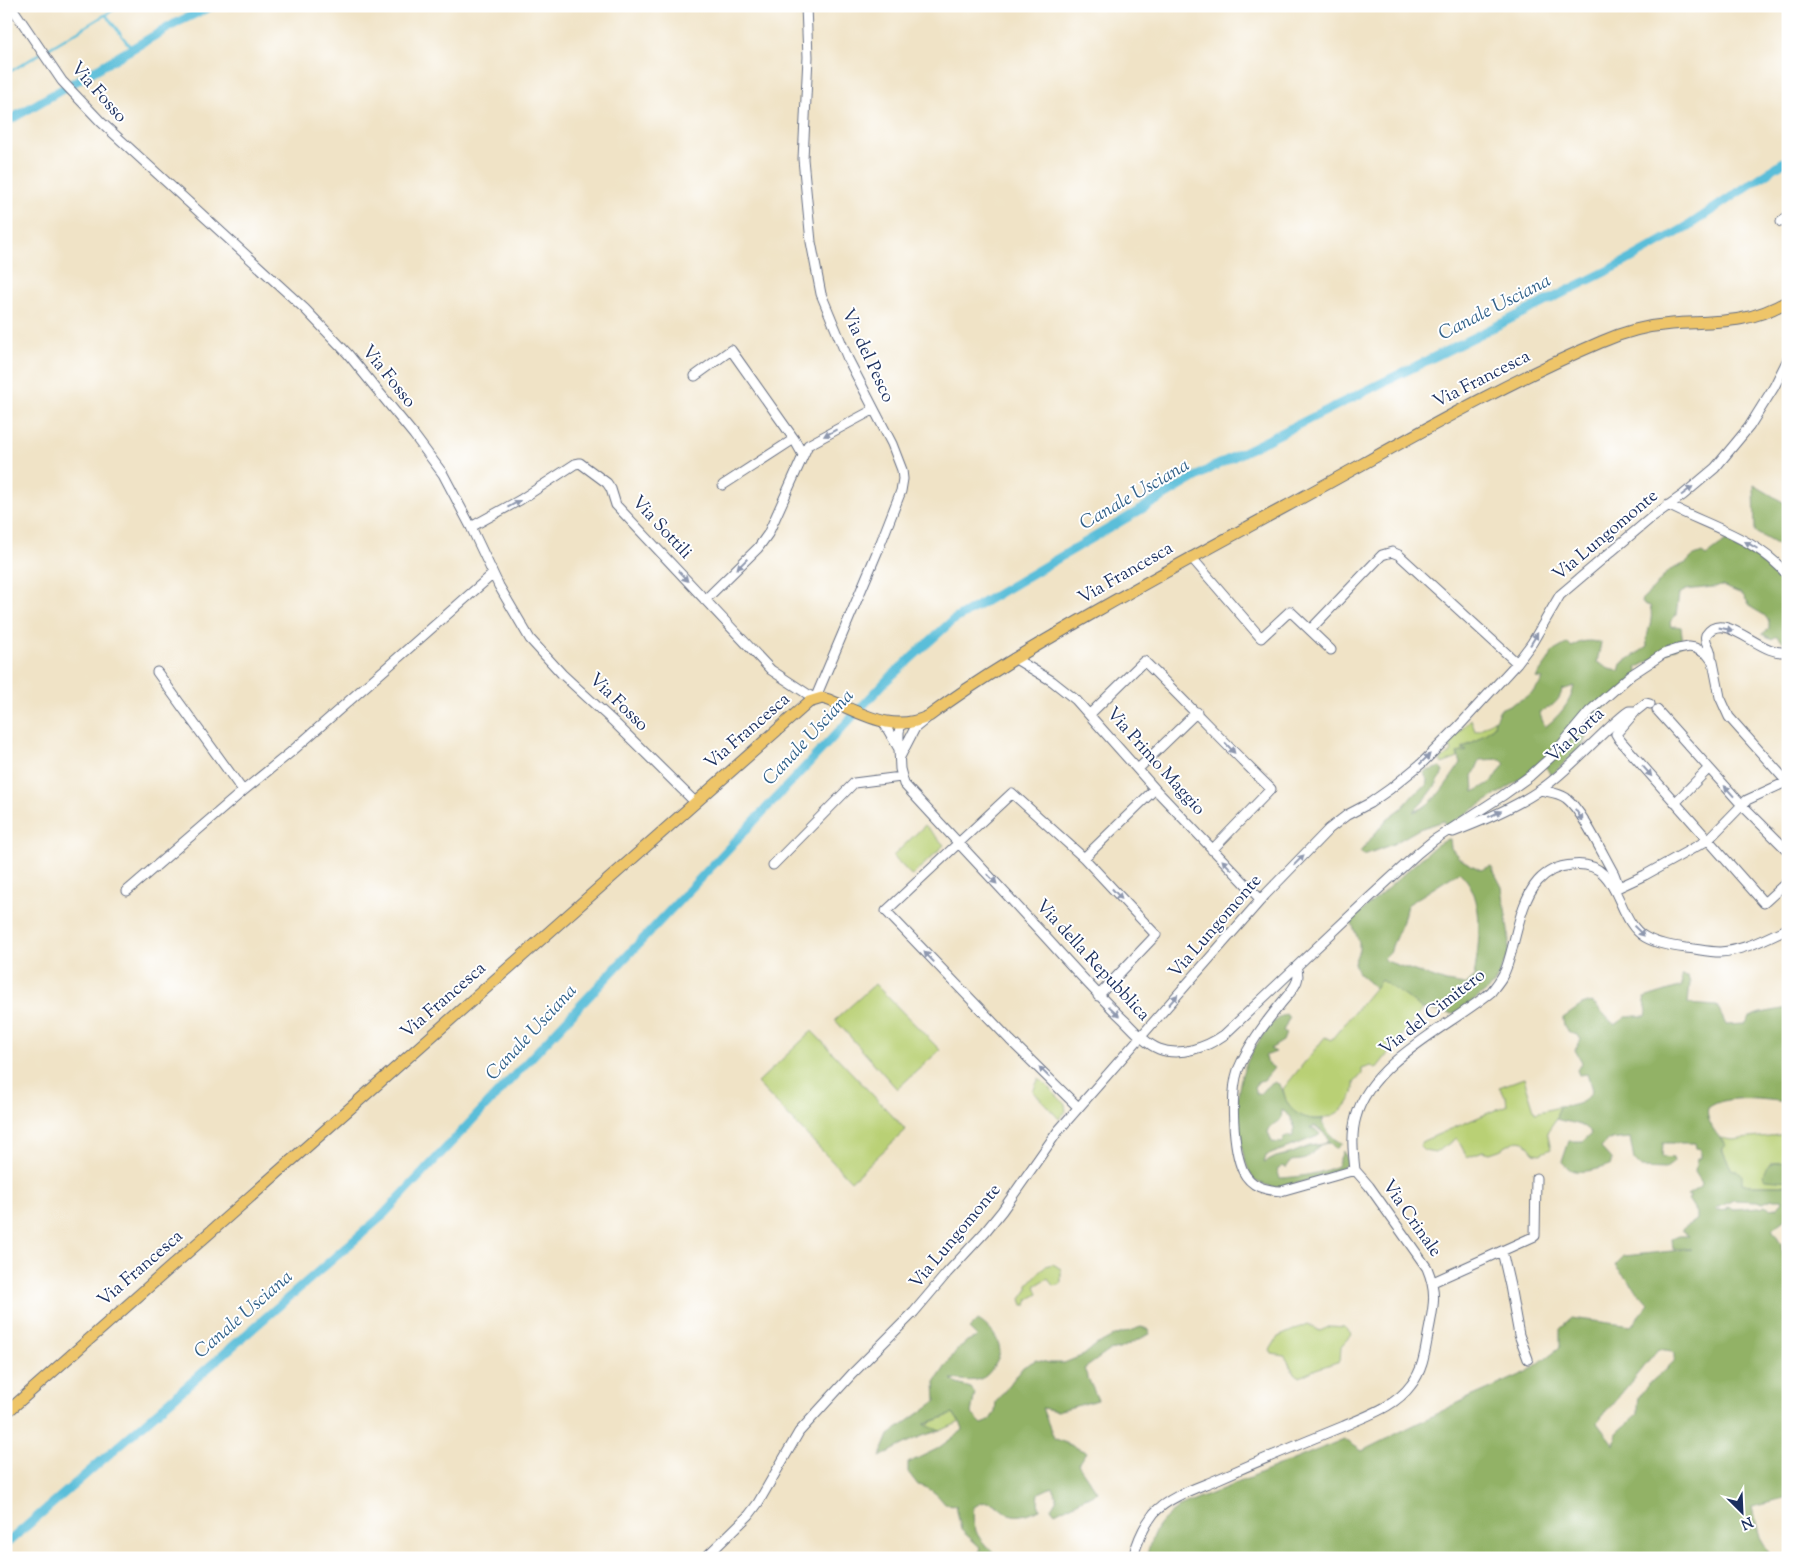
<svg xmlns="http://www.w3.org/2000/svg" width="1794" height="1564" font-family="'Sorts Mill Goudy',serif">
  <rect width="100%" height="100%" fill="#fff"/>
  <filter id="ink" filterUnits="userSpaceOnUse"><feTurbulence type="fractalNoise" baseFrequency=".02" numOctaves="2"/><feDisplacementMap in="SourceGraphic" scale="10" xChannelSelector="R" yChannelSelector="G"/><feConvolveMatrix kernelMatrix="1 2 1 2 8 2 1 2 1" color-interpolation-filters="sRGB"/></filter>
  <filter id="wash" filterUnits="userSpaceOnUse"><feTurbulence type="fractalNoise" baseFrequency=".0096" numOctaves="4" result="noise"/><feDisplacementMap in="SourceGraphic" scale="20" xChannelSelector="R" yChannelSelector="G"/><feGaussianBlur stdDeviation="1.12" result="paint"/><feColorMatrix in="noise" values="0 0 0 0 0 0 0 0 0 0 0 0 0 0 0 0 0 1.4 0 .05"/><feComposite in="paint" operator="in"/></filter>
  <g filter="url(#wash)">
    <rect width="100%" height="100%" fill="#f0e3c6"/>
    <path fill="#b9d074" stroke="#6a8069" d="M1471 719 1475 731 1479 730 1495 719 1494 726 1478 739 1462 748 1468 751 1457 753 1458 758 1442 764 1440 760 1452 752 1449 742Z
      M925 825 944 845 912 876 893 856Z
      M1381 980 1423 1009 1376 1069 1371 1066 1362 1069V1074L1354 1083C1356 1118 1301 1134 1286 1101 1285 1097 1284 1093 1283 1089L1325 1037 1331 1040Z
      M875 984 940 1050 897 1089 835 1020Z
      M812 1031 906 1130 851 1181 757 1083Z
      M1039 1078 1065 1104 1066 1111 1059 1119 1033 1091Z
      M1524 1078 1535 1113 1559 1107 1556 1119 1547 1132 1551 1149 1540 1154 1534 1153 1524 1141 1518 1140 1499 1150 1490 1153 1483 1151 1467 1157 1457 1138 1435 1153 1424 1151 1420 1147 1423 1141 1507 1105 1506 1097 1499 1087Z
      M1788 1134V1162L1770 1163 1780 1180 1788 1181V1185H1749L1742 1184 1736 1170H1732C1726 1160 1722 1150 1720 1138L1732 1140Z
      M1053 1264 1061 1269V1284L1053 1286 1048 1278 1035 1286 1038 1294 1029 1299 1027 1305H1023L1021 1299 1028 1289V1284L1045 1266Z
      M1307 1324 1320 1331 1331 1326 1344 1327 1352 1335 1341 1347 1340 1361 1316 1369 1300 1377 1294 1373 1285 1356 1272 1354 1270 1350 1278 1337Z
      M952 1414 960 1422 940 1431 924 1425Z"/>
    <path fill="#92b266" stroke="#567062" fill-rule="evenodd" d="M1754 485 1788 505V551L1755 532Z
      M1735 540C1752 547 1781 568 1787 586 1790 594 1788 633 1788 645L1776 636 1772 639 1762 634 1769 629V621L1764 615 1752 608 1742 594 1722 586 1686 590 1679 594 1676 615 1670 622 1671 627 1675 626 1681 627 1683 644 1636 668 1641 679 1610 701 1595 718 1594 726 1587 735 1583 745 1551 776 1543 761 1515 783 1445 827 1444 821 1419 829 1393 844 1364 855 1360 852 1387 819 1402 808 1415 793 1426 786 1427 780 1424 772 1440 767 1443 772C1434 790 1427 798 1413 812 1435 805 1448 781 1461 763L1457 753 1467 751 1462 749 1478 739 1494 726 1495 719 1500 709C1516 702 1535 696 1543 679L1536 678C1541 669 1550 661 1552 652L1568 643 1572 647C1581 640 1590 640 1601 643L1597 662 1609 669 1619 671 1621 664 1647 647C1645 632 1655 620 1650 606L1644 604 1641 600 1654 588 1668 571 1686 563 1692 557 1702 553 1706 556 1726 541ZM1574 686C1571 703 1558 717 1545 727L1539 712C1549 709 1560 702 1562 690ZM1501 759 1505 763 1493 781 1474 792 1473 776 1480 760Z
      M1447 839H1450L1451 848 1460 859 1481 870 1491 866 1502 887 1509 938 1508 956 1493 986 1460 1011 1453 1014 1423 1009 1381 980 1375 988 1358 973 1354 963 1359 950V942L1351 921 1435 846ZM1459 872C1487 896 1479 944 1474 977L1465 985 1446 982 1386 961 1384 958 1391 951 1392 946 1403 921 1407 905Z
      M1681 976 1688 977 1690 983 1688 1004 1717 1006 1726 1025 1745 1024 1750 1017 1761 1013 1788 1008V1102C1765 1100 1727 1093 1708 1108 1705 1121 1717 1135 1726 1145L1722 1150 1732 1170H1736L1742 1174V1183L1749 1185H1788V1217L1772 1229 1781 1244 1782 1254H1788V1498L1753 1507 1760 1538 1772 1558H1146C1154 1529 1155 1526 1179 1507L1344 1439 1362 1451 1464 1400 1527 1372 1560 1347V1329L1572 1318 1631 1326 1649 1304 1615 1265 1624 1256 1691 1249H1673L1672 1239 1679 1236H1689L1681 1230 1697 1219V1213L1688 1199 1691 1197 1687 1195 1700 1187 1702 1183 1695 1172 1697 1158H1701V1149L1696 1148 1695 1143H1663L1662 1157 1673 1158 1674 1162 1665 1169 1642 1168 1634 1160 1630 1138 1608 1140 1601 1148 1611 1159V1164C1604 1169 1579 1174 1571 1170 1568 1168 1565 1165 1562 1162L1569 1141H1583L1591 1134C1585 1122 1567 1123 1556 1119L1559 1107C1573 1106 1587 1104 1592 1090L1587 1074 1579 1075 1577 1070 1582 1062 1575 1050 1581 1040 1578 1035C1568 1033 1563 1029 1563 1018L1582 1005 1591 1002C1601 1009 1606 1018 1615 1025L1628 1016H1646L1647 1011 1644 998 1682 986ZM1772 1199H1782L1783 1201 1777 1208 1771 1209 1764 1206 1762 1208 1759 1207 1734 1209 1727 1207 1728 1210 1718 1211 1716 1209 1733 1200 1757 1201 1763 1203ZM1658 1349 1672 1351 1675 1354V1360C1666 1371 1645 1384 1639 1397 1638 1402 1638 1409 1638 1414L1617 1433 1614 1445 1597 1423Z
      M1286 1014 1289 1018 1283 1031 1286 1033 1283 1041 1270 1049 1276 1052 1265 1056 1266 1062 1274 1068 1264 1080 1259 1081 1254 1087 1256 1094H1260L1265 1088 1275 1082 1280 1085C1283 1090 1284 1094 1286 1100 1292 1115 1309 1121 1324 1119L1322 1122C1326 1130 1333 1140 1342 1143L1336 1149 1330 1143C1315 1144 1316 1151 1307 1158 1302 1161 1296 1160 1291 1161L1286 1168 1283 1166 1277 1170 1280 1178C1299 1177 1320 1174 1337 1166L1343 1151 1346 1156 1348 1163C1339 1172 1287 1188 1274 1187 1268 1186 1261 1183 1255 1181 1239 1159 1234 1110 1240 1083 1243 1067 1251 1054 1259 1041 1268 1028 1271 1021 1286 1014ZM1282 1110 1290 1116 1295 1128 1292 1138 1288 1136 1283 1139 1282 1143 1272 1142 1268 1132 1270 1127 1281 1119ZM1315 1126 1327 1136 1329 1141 1324 1144 1310 1146 1292 1153 1276 1157 1264 1163 1266 1156 1318 1136 1320 1134 1315 1129 1310 1128Z
      M1788 1162V1181L1766 1179 1763 1175C1768 1160 1774 1164 1788 1162Z
      M978 1320C989 1326 1003 1342 999 1355 998 1360 994 1365 992 1369 988 1374 986 1377 980 1379 971 1382 961 1380 952 1379L957 1384 971 1388 975 1393 971 1413 982 1424 990 1420 995 1411 996 1402 1023 1367 1036 1360 1050 1363H1064L1084 1355 1096 1345 1111 1337 1141 1327 1148 1329 1150 1334 1119 1349 1109 1351 1084 1369 1098 1400 1057 1411 1042 1408 1054 1438 1086 1452 1078 1464 1097 1492 1055 1513 1051 1508 1057 1498 1052 1487 1039 1493 1038 1503 1040 1509C1032 1512 1022 1517 1013 1515 998 1513 995 1493 974 1507 972 1519 974 1533 983 1542 988 1548 994 1550 996 1558H977L981 1548 961 1530 956 1505 945 1504C937 1494 930 1487 918 1485L908 1472V1463L937 1449 963 1430 960 1422 953 1414 924 1424 940 1431C919 1435 899 1447 880 1457L889 1435 936 1401 935 1382 956 1351 967 1341 977 1337 969 1329Z"/>
    <g fill="none" stroke-linecap="round" stroke-linejoin="round">
      <path stroke="#5abed9" stroke-width="2.5" d="M106 15 132 49
        M6 74 120 6"/>
      <path stroke="#5abed9" stroke-width="9" d="M6 122 178 22 212 6
        M6 1544 382 1216 887 680 952 621 1213 467 1621 264 1685 228 1788 159"/>
    </g>
  </g>
  <g filter="url(#ink)">
    <g fill="none" stroke-linecap="round" stroke-linejoin="round">
      <defs>
        <path id="minor" d="M11 6 62 81 101 122 305 309 348 354 414 435 443 474 471 527 499 586 530 639 562 674 614 722 695 802
          M1781 222 1788 216
          M695 376 731 350 794 439 803 455
          M723 485 794 439
          M1668 505C1708 526 1759 539 1788 576
          M471 527 520 500 575 464 580 463 607 483 611 489 616 505 771 670 815 699 878 550 901 491 903 479 902 470 892 444 848 359 821 294 811 242 803 159 808 57 806 6
          M1191 557 1261 638 1290 611 1331 650
          M705 600 758 548 768 534 808 445 873 410
          M1310 630 1382 555 1392 552 1399 555 1517 663
          M1014 658 1052 681 1076 700 1155 789 1261 900
          M1711 658C1712 646 1703 644 1706 635 1724 607 1763 660 1788 651
          M157 672 243 791
          M1657 710 1742 805 1788 851
          M1636 711 1616 734 1619 739 1764 903 1788 881
          M1090 714 1144 661C1187 703 1228 747 1271 789L1212 850
          M884 723 899 749 900 769 904 784C945 829 987 873 1028 918 1060 952 1090 988 1124 1020 1135 1031 1146 1044 1159 1049 1180 1057 1207 1047 1224 1035L1369 898 1418 853 1434 840 1502 796 1530 776 1552 756 1589 712 1631 675 1663 654 1678 649 1689 647 1695 648 1707 654 1713 662 1720 697 1729 717 1788 783
          M899 746V732L901 724
          M900 757 915 728 926 719
          M1138 769 1197 712
          M1540 790C1549 792 1559 793 1566 798 1582 810 1603 855 1614 874L1617 882 1615 889
          M1675 803 1709 768
          M1453 832C1482 821 1514 808 1540 790 1571 769 1596 737 1626 713L1629 711H1636L1646 703 1650 704
          M1084 858 1155 789
          M773 865 854 783 901 777
          M1615 889 1645 875 1708 840 1747 800 1786 782
          M127 891 243 791 291 752 493 574
          M1296 967C1298 972 1299 976 1297 981 1294 990 1285 998 1279 1006 1263 1026 1248 1046 1238 1070 1230 1093 1233 1149 1243 1171 1251 1187 1265 1190 1281 1191L1355 1170
          M1078 1107 1010 1040 886 911 1012 793 1084 858 1156 935 1098 996
          M1355 1170C1353 1152 1351 1134 1356 1117 1371 1061 1450 1026 1491 992 1498 983 1504 976 1507 966 1516 940 1520 901 1538 881 1547 871 1560 866 1572 865 1622 859 1614 919 1645 937 1657 944 1672 946 1686 948 1697 949 1708 952 1720 952 1743 951 1767 938 1788 928
          M1502 1251 1510 1286 1519 1335 1528 1359
          M1433 1282 1535 1236 1536 1178
          M705 1558 749 1515 758 1503 799 1432 852 1374 914 1312 947 1273 985 1232 1002 1211 1058 1131 1265 895 1329 829 1347 815 1370 803 1390 789 1422 763 1457 728 1517 663 1532 643 1560 595 1652 517 1683 495 1715 468 1749 427 1774 387 1788 359
          M1133 1558C1137 1542 1144 1526 1154 1513 1170 1496 1197 1488 1218 1479 1259 1461 1302 1443 1344 1426 1368 1415 1395 1407 1411 1385 1423 1370 1425 1352 1428 1335 1433 1308 1438 1294 1427 1268L1369 1186 1355 1170"/>
        <path id="major" d="M6 1413 809 702 822 698 829 700C864 714 892 734 929 716 981 677 1037 645 1093 613 1156 577 1220 542 1283 508 1388 451 1491 389 1601 342 1623 332 1646 326 1671 324 1715 321 1747 325 1788 301"/>
      </defs>
      <use href="#minor" stroke="#666e82" stroke-width="11"/>
      <use href="#major" stroke="#666e82" stroke-width="13"/>
      <use href="#minor" stroke="#fff" stroke-width="9"/>
      <use href="#major" stroke="#eec569" stroke-width="11"/>
    </g>
    <defs><path id="oneway-solid" d="M-6-.8H1V-3.2L6.5 0L1 3.2V.8H-6Z" transform="scale(1.25)"/></defs>
    <g fill="#8d97ae">
      <use href="#oneway-solid" transform="translate(830 433) rotate(152)"/>
      <use href="#oneway-solid" transform="translate(1687 491) rotate(-37)"/>
      <use href="#oneway-solid" transform="translate(514 504) rotate(-29)"/>
      <use href="#oneway-solid" transform="translate(1751 545) rotate(-150)"/>
      <use href="#oneway-solid" transform="translate(742 564) rotate(135)"/>
      <use href="#oneway-solid" transform="translate(683 576) rotate(47)"/>
      <use href="#oneway-solid" transform="translate(1726 629) rotate(12)"/>
      <use href="#oneway-solid" transform="translate(1534 639) rotate(-59)"/>
      <use href="#oneway-solid" transform="translate(1230 748) rotate(47)"/>
      <use href="#oneway-solid" transform="translate(1425 759) rotate(-44)"/>
      <use href="#oneway-solid" transform="translate(1647 771) rotate(49)"/>
      <use href="#oneway-solid" transform="translate(1729 791) rotate(-132)"/>
      <use href="#oneway-solid" transform="translate(1495 814) rotate(-25)"/>
      <use href="#oneway-solid" transform="translate(1579 815) rotate(57)"/>
      <use href="#oneway-solid" transform="translate(1299 860) rotate(-46)"/>
      <use href="#oneway-solid" transform="translate(1227 865) rotate(-134)"/>
      <use href="#oneway-solid" transform="translate(992 879) rotate(46)"/>
      <use href="#oneway-solid" transform="translate(1117 894) rotate(47)"/>
      <use href="#oneway-solid" transform="translate(1639 931) rotate(44)"/>
      <use href="#oneway-solid" transform="translate(929 957) rotate(-134)"/>
      <use href="#oneway-solid" transform="translate(1173 1000) rotate(-49)"/>
      <use href="#oneway-solid" transform="translate(1114 1011) rotate(43)"/>
      <use href="#oneway-solid" transform="translate(1044 1072) rotate(-135)"/>
    </g>
  </g>
  <g text-anchor="middle" dominant-baseline="central" stroke-width="4" stroke-linejoin="round" paint-order="stroke">
    <g font-size="18" fill="#1b2f5e" stroke="#fff">
      <text transform="translate(98 93) rotate(48)">Via Fosso</text>
      <text transform="translate(867 356) rotate(65)">Via del Pesco</text>
      <text transform="translate(388 377) rotate(51)">Via Fosso</text>
      <text transform="translate(1482 380) rotate(-27)">Via Francesca</text>
      <text transform="translate(661 528) rotate(47)">Via Sottili</text>
      <text transform="translate(1606 536) rotate(-40)">Via Lungomonte</text>
      <text transform="translate(1126 574) rotate(-30)">Via Francesca</text>
      <text transform="translate(618 703) rotate(44)">Via Fosso</text>
      <text transform="translate(748 732) rotate(-41)">Via Francesca</text>
      <text transform="translate(1576 736) rotate(-43)">Via Porta</text>
      <text transform="translate(1155 762) rotate(48)">Via Primo Maggio</text>
      <text transform="translate(1216 927) rotate(-49)">Via Lungomonte</text>
      <text transform="translate(1092 961) rotate(47)">Via della Repubblica</text>
      <text transform="translate(444 1001) rotate(-41)">Via Francesca</text>
      <text transform="translate(1433 1013) rotate(-38)">Via del Cimitero</text>
      <text transform="translate(1411 1219) rotate(55)">Via Crinale</text>
      <text transform="translate(956 1237) rotate(-50)">Via Lungomonte</text>
      <text transform="translate(141 1269) rotate(-41)">Via Francesca</text>
    </g>
    <g font-size="19" font-style="italic" fill="#316189" stroke="#fff">
      <text transform="translate(1495 308) rotate(-27)">Canale Usciana</text>
      <text transform="translate(1135 495) rotate(-30)">Canale Usciana</text>
      <text transform="translate(809 738) rotate(-47)">Canale Usciana</text>
      <text transform="translate(532 1033) rotate(-47)">Canale Usciana</text>
      <text transform="translate(244 1315) rotate(-41)">Canale Usciana</text>
    </g>
  </g>
  <rect width="1794" height="1564" fill="none" stroke="#fff" stroke-width="25"/>
  <g transform="translate(1742 1512) rotate(156)" stroke="#ffffff" stroke-width="4" paint-order="stroke">
  <path d="M0-4L9 19L0 12L-9 19Z" fill="#1b2f5e"/>
  <text y="-8" font-size="14" font-weight="bold" text-anchor="middle" fill="#1b2f5e">N</text>
  </g>
</svg>
